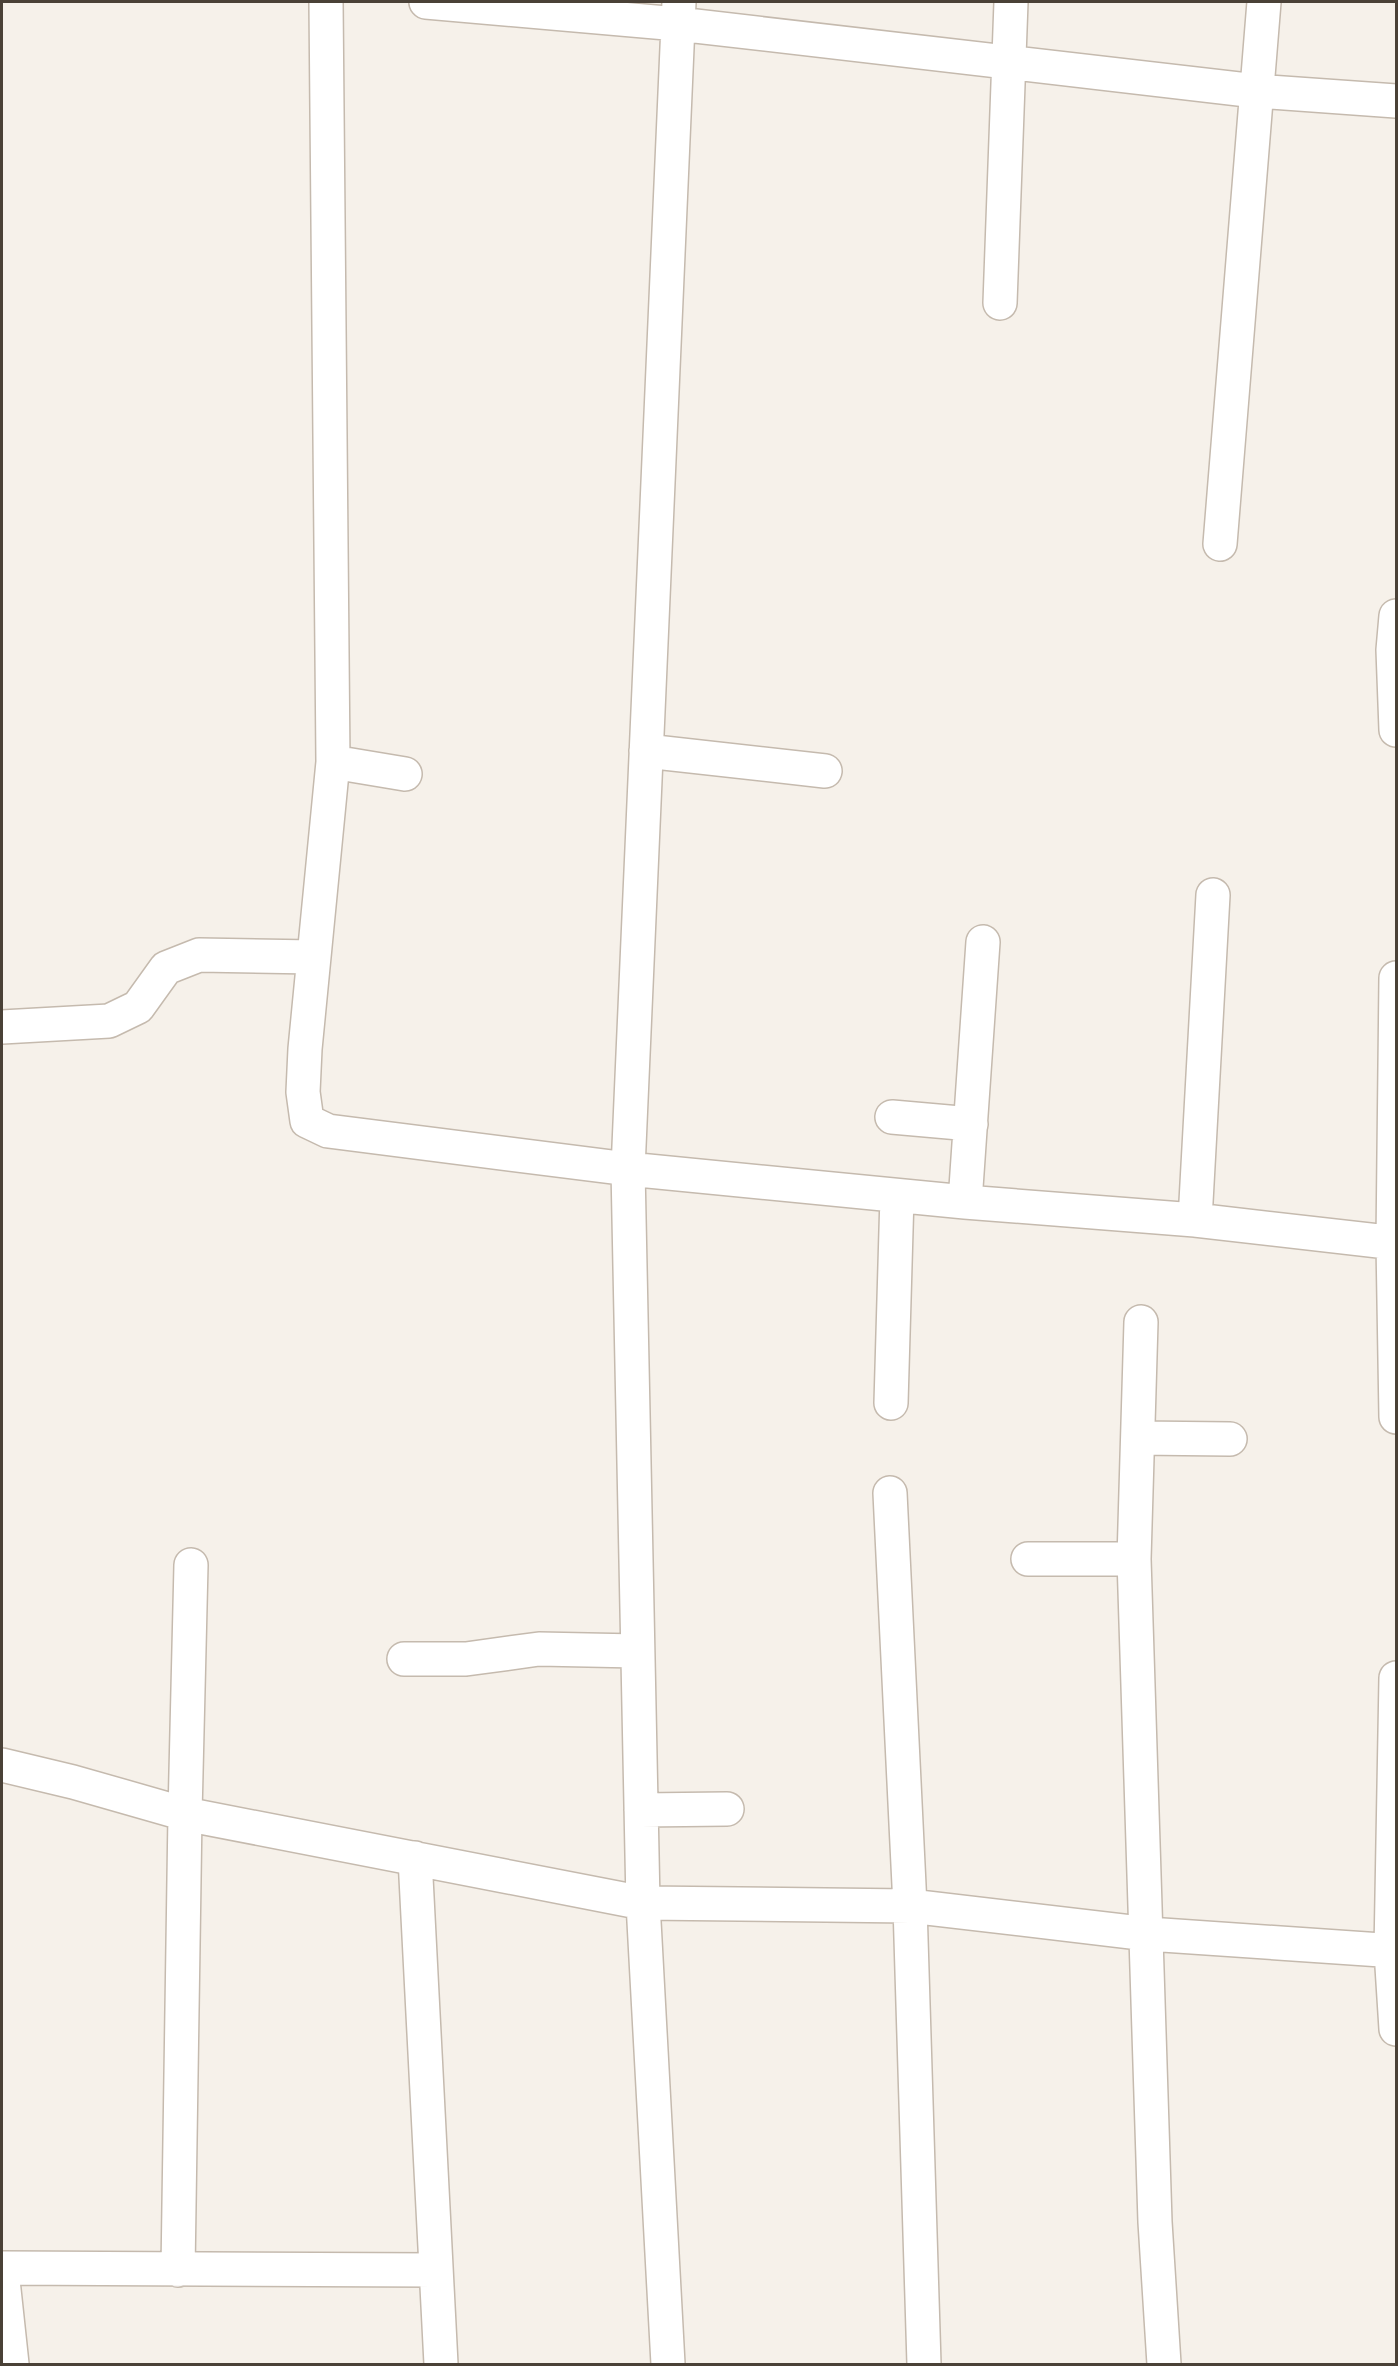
<svg xmlns="http://www.w3.org/2000/svg" width="1398" height="2366" font-family="Mulish,sans-serif">
  <rect width="100%" height="100%" fill="#f6f1ea"/>
  <g fill="none" stroke-linecap="round" stroke-linejoin="round">
    <defs>
      <path id="minor" d="M326 2 333 762 305 1049 303 1092 307 1121 328 1131 628 1169 965 1202 1195 1220 1396 1243
        M426 2 678 24 1256 91 1396 101
        M1000 303 1011 2
        M1220 544 1264 2
        M1396 616 1393 650 1396 730
        M646 751 825 771
        M333 762 405 774
        M1396 978 1393 1243 1396 1417
        M2 1027 109 1021 138 1007 166 968 199 955 314 957
        M892 1117 971 1124
        M965 1202 983 942
        M1195 1220 1213 895
        M1141 1322 1134 1559 1155 2222 1164 2364
        M891 1403 897 1196
        M1138 1438 1230 1439
        M890 1493 910 1906 924 2364
        M1028 1559H1134
        M404 1659H466L539 1649 637 1651
        M1396 1678 1391 1951 1396 2029
        M2 1765 73 1782 185 1814 643 1903 910 1906 1148 1934 1396 1951
        M641 1810 727 1809
        M415 1858 441 2364
        M2 2268 436 2270
        M178 2270 185 1814 191 1565
        M2 2271 12 2364
        M668 2364 643 1903 628 1169 679 2"/>
    </defs>
    <use href="#minor" stroke="#c5baae" stroke-width="36"/>
    <use href="#minor" stroke="#fff" stroke-width="33"/>
  </g>
  <rect width="1398" height="2366" fill="none" stroke="#4a4137" stroke-width="6"/>
</svg>
